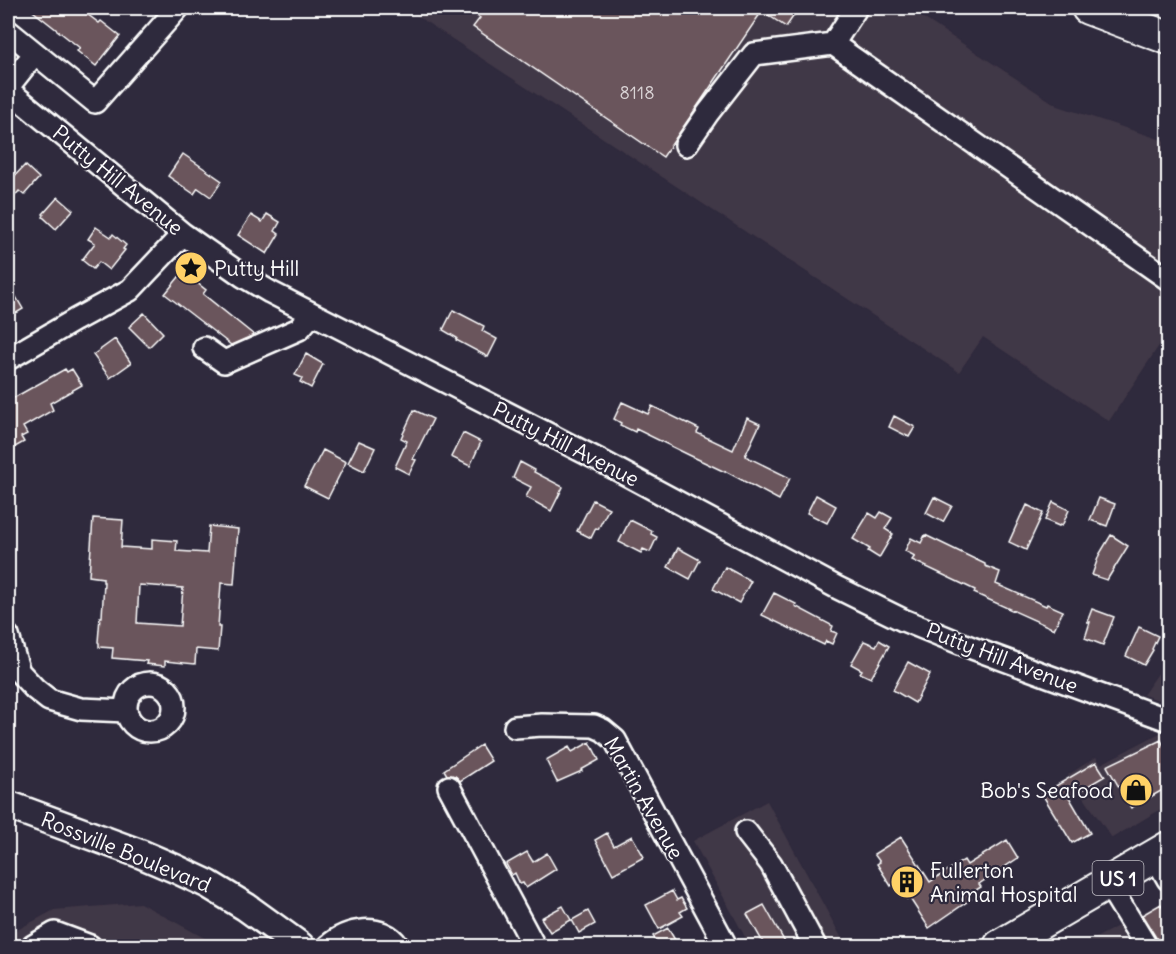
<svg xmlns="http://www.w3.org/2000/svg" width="1176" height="954" font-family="Delius,sans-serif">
  <rect width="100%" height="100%" fill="#2f2a3d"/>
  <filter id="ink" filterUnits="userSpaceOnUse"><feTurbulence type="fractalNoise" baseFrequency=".0167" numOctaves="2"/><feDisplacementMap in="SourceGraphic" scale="12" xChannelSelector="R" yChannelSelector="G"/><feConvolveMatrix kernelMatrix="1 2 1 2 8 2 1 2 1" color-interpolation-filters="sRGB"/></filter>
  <g filter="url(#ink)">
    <path fill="#413746" d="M405 8H908L1058 106 1168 142V332L1109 421 983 337 959 372Z
      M1168 659V703L1143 695Z
      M1160 733 1168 736V805L1112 838 1068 775 1096 757 1101 764Z
      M767 801 846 946H750L693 841Z
      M1168 899V946H1081Z
      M140 903 219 946H8V935L54 910Z"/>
    <path fill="#6b545b" stroke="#fff" stroke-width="1.5" fill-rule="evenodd" d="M29 8H79L99 23 101 21 120 36 96 66 77 51 80 48Z
      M465 8H799L786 27 762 11 663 157 473 27 480 18Z
      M183 154 222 181 211 197 198 188 194 194 168 176Z
      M25 165 39 178 24 195 19 191 8 204V183Z
      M58 197 73 210 56 229 43 217 44 215 43 214Z
      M267 214 280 222 275 231 279 234 267 254 238 235 251 215 262 222Z
      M96 227 111 237 113 234 126 245 123 249 125 250 109 270 99 262 93 269 82 260 95 243 88 239Z
      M183 272 206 290 203 294 254 335 231 345 165 294Z
      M8 283 23 309 8 318Z
      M453 310 484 326 482 331 497 339 488 357 456 340 457 338 443 330Z
      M144 313 163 333 149 347 129 327Z
      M115 339 131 363 110 378 93 355Z
      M306 354 323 364 311 388 300 382 302 378 295 375Z
      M65 369 67 372 72 369 82 385 50 403 53 410 23 427 27 434 21 437 24 442 8 451V401Z
      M622 402 648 414 652 406 699 429 697 433 733 450 747 418 760 424 745 456 790 478 779 500 725 471V472L689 455 636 429 635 432 620 425 621 423 614 419Z
      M414 410 433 419 413 459 416 460 409 474 395 467 407 441 401 438Z
      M894 416 915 427 909 437 889 427Z
      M463 433 481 442 470 466 451 457Z
      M359 441 375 448 364 471 348 463Z
      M323 450 346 462 328 498 304 486Z
      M520 462 535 470 534 472 563 487 551 511 526 497 531 487 513 478Z
      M816 495 836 506 827 523 807 513Z
      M934 497 952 506 943 522 926 513Z
      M1099 498 1115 504 1107 526 1090 520Z
      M593 500 609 508 598 529 596 528 591 538 577 531Z
      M1053 502 1069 510 1062 526 1060 525 1059 526 1045 520Z
      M1027 505 1043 513 1026 550 1009 542 1022 513 1023 514Z
      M881 512 892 518 885 529 893 534 879 558 868 551 870 549 853 539 869 513 877 518Z
      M93 518 123 520 121 547 152 549V539L177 541 176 551 207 553 209 526 238 529 234 584 221 583 218 627H220L218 651 196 649 195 664 165 661V666L146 664 147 661 112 658 113 648 99 647V643L98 642 100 617H102L104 582H103V578L89 576ZM139 585 183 588 180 626 137 623Z
      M630 520 652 531 651 534 657 537 650 552 643 549 641 553 619 542Z
      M925 535 985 564V566L1000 572 996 584 1046 606 1047 604 1063 611 1054 629 974 593 975 590 912 560 915 556 905 551 911 538 921 543Z
      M1111 535 1128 546 1107 580 1092 575 1099 555Z
      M678 548 700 560 690 579 668 567Z
      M725 567 751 581 739 603 713 589Z
      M774 593 796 604 795 606 833 626 831 631 837 633 832 644 826 641 824 645 762 615Z
      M1092 609 1114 617 1103 645 1085 638 1090 622H1087Z
      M1139 627 1158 636 1152 649 1153 650 1144 665 1126 656Z
      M879 640 889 646 871 678 860 673 862 670 851 664 864 641 876 646Z
      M908 662 930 674 915 703 893 690Z
      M1161 740 1168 754V787L1131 808 1107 766Z
      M590 742 599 760 581 770 582 771 557 782 546 760 569 747 572 752Z
      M481 745 491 761 460 781 455 776 447 775 444 770Z
      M1096 762 1105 776 1069 797 1090 833 1072 843 1042 794Z
      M607 833 614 846 632 836 644 857 613 874 595 840Z
      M901 837 930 882 964 860 967 865 1007 840 1018 858 979 884 981 887 968 895 971 899 929 928 909 897 907 899 904 894 901 896 893 884 891 886 877 864 880 862 874 854Z
      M527 852 533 862 547 853 556 869 526 888 523 883 520 884 515 873 512 875 506 864Z
      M672 891 677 900 681 898 687 908 680 912 683 916 659 929 646 905Z
      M1161 904 1168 917V946H1159L1157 939 1142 915Z
      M764 905 787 946H765L747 914Z
      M563 906 571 920 550 932 541 918Z
      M588 911 595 924 579 933 572 920Z
      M668 928 675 940 664 946H659L653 936Z"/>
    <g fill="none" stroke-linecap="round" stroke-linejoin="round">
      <defs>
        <path id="minor" d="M8 31 95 102 178 8
          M833 44 855 10V8
          M8 87 35 53
          M8 90 183 234 243 276 270 292 601 461 838 588 903 620 972 648 1168 720
          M686 145 708 113 754 54 833 44 1168 279
          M204 348 224 362 299 329 312 314
          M8 359 75 320 130 290 183 234
          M8 636 19 672 35 689 49 700 81 709 126 711
          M126 707a24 24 0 1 1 48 0a24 24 0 1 1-48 0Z
          M515 727 542 725 594 726 603 730 615 740 726 946
          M449 787 534 946
          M746 832 771 864 815 946
          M1155 856 1168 879
          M1108 884 1146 946
          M33 946 55 933 90 946
          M328 946C347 929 382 922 398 946"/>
        <path id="major" d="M8 805 141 854 176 869 208 884 246 907 300 946"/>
        <path id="highway" d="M1088 8 1168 38
          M1000 946 1168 848"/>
      </defs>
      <use href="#minor" stroke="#fff" stroke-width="26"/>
      <use href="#major" stroke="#fff" stroke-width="32"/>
      <use href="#highway" stroke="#fff" stroke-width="36"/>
      <use href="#minor" stroke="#2f2a3d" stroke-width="21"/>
      <use href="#major" stroke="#2f2a3d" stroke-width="27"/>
      <use href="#highway" stroke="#2f2a3d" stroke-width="32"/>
    </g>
  </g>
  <defs>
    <symbol id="sight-disc" viewBox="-11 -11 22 22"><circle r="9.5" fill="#ffd166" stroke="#2f2a3d"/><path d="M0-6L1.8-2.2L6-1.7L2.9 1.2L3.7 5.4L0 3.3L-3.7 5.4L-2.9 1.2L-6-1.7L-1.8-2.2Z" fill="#111"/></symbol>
    <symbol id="shop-disc" viewBox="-11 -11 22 22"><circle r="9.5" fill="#ffd166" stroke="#2f2a3d"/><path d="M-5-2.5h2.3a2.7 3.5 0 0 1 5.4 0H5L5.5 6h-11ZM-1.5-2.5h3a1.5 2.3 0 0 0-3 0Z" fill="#111"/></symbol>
    <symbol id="building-disc" viewBox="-11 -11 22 22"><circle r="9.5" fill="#ffd166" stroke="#2f2a3d"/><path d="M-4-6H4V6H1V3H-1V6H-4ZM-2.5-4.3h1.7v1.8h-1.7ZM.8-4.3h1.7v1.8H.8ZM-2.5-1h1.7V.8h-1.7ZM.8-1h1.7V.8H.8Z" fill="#111"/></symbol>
  </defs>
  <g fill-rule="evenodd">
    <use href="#sight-disc" x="172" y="249" width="38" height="38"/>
    <use href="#shop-disc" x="1117" y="771" width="38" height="38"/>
    <use href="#building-disc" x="888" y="863" width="38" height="38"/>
  </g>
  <g text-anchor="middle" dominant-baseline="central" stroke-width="4.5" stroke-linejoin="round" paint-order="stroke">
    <g font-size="18" fill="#dad4d6">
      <text x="637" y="92">8118</text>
    </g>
    <rect fill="#2f2a3d" stroke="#c1bfc5" stroke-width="1.5" x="1092.5" y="861" width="51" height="34" rx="4.5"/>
    <g font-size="20" font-weight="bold" fill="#fff">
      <text x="1118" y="878">US 1</text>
    </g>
    <g font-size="21" fill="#fff" stroke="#2f2a3d">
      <text transform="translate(118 180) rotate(39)">Putty Hill Avenue</text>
      <text transform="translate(566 444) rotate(27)">Putty Hill Avenue</text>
      <text transform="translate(1002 658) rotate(21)">Putty Hill Avenue</text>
      <text transform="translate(644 798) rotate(60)">Martin Avenue</text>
      <text transform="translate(126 852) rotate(22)">Rossville Boulevard</text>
    </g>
    <g font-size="21" fill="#fff" stroke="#2f2a3d" text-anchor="start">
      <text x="214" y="268">Putty Hill</text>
      <text x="1113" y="790" text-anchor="end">Bob's Seafood</text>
      <text x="930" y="870">Fullerton<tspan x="930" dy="24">Animal Hospital</tspan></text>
    </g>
  </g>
  <rect width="1176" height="954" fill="none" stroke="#2f2a3d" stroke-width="30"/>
  <rect x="15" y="15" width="1146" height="924" fill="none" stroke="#fff" stroke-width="2" filter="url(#ink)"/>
</svg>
